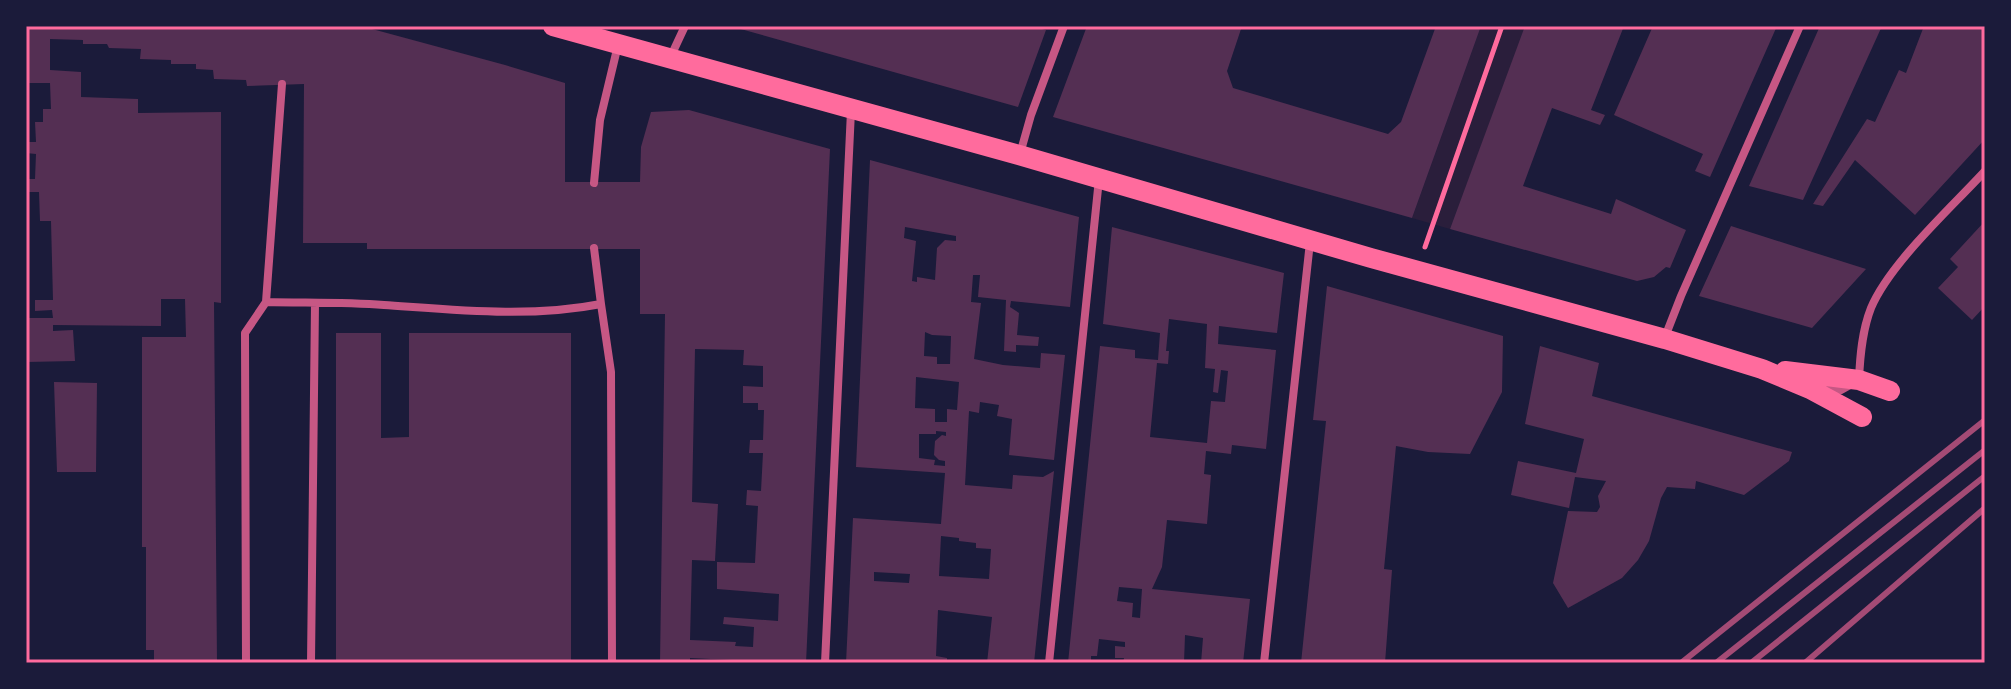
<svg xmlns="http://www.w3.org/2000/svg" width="2011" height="689" font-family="'DM Sans',sans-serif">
  <rect width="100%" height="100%" fill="#1b1b3a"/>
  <path fill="#2a1e3b" d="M1481 26H1527L1450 229 1412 218Z"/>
  <path fill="#542f53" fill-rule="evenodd" d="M26 26H361L505 65 565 83V182H640L641 147 651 112 689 110 830 149 806 663H732V660L690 658V663H660L665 314H640V249H367V243H303L304 84 247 86 246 80 214 79 213 70 196 69V64H171V60L140 59 141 49 109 48 107 44H83V40L50 39V70L81 72V97L138 99V113L221 112V303L214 302 217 663H154V650H146V547H142V337H186L185 299H161V326L53 325V331L73 330 75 361 26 362V318H53L52 310 35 311V300H53L51 221H40L39 192H26V179H35L36 154 26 153V142H36L35 122H43V109H51L50 83H26V75H29ZM695 349 744 350 743 365 763 366V387L743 386V403H758V410H764L763 440H750L749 453H763L761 491 747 490 746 505 758 506 755 563 717 562V589L779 594 778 621 724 617 723 624 754 627 753 647 735 646 736 642 690 640 692 560 715 561 718 504 692 502Z
    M730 26H1043L1042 29 1046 30 1018 107Z
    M1087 26H1242L1227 71 1233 88 1388 134 1401 122 1436 26H1481L1412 218 1053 117Z
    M1525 26H1624L1591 110 1605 115 1600 125 1552 108 1523 186 1611 214 1616 199 1686 230 1670 268 1666 267 1654 277 1637 281 1450 229Z
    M1653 26H1777L1710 177 1695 171 1703 154 1614 115Z
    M1820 26H1882L1803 200 1749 186Z
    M1924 26H1985V139L1915 215 1855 160 1823 206 1813 204 1867 119 1875 122 1899 70 1906 73Z
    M870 160 1079 217 1070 307 1011 301 1010 307 1019 313 1017 335 1039 337 1038 346 1016 345V352L1004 351 1006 300 978 297 980 275H973L971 302 981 303 974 359 1003 365 1040 368 1041 353 1065 355 1054 460 1009 455 1012 419 997 416 999 405 980 402 979 413 969 411 965 485 1012 489 1013 475 1043 477 1054 471 1034 663H987L992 617 938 610 936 656 947 658V663H846L853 518 941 524 945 473 856 467ZM905 227 956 236V241L945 240 937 248 935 280 917 277V282L912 281 916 241 904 238ZM925 332 932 335 951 336 950 364H937V357L924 356ZM916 377 959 382 957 410 947 409V422H935V409L915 408ZM936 431 946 432V436L942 435 935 441 934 455 939 460 945 461V466L934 465 935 460 919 458V434H936ZM941 536 959 538V541L976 543V548L991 549 989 579 939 576ZM874 572 910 574 909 583 874 581Z
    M1985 221V306L1972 320 1938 288 1958 267 1950 259Z
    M1731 226 1809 251 1866 269 1812 328 1699 296Z
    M1112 227 1284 273 1277 333 1219 326 1218 344 1276 350 1266 449 1232 445 1231 454 1206 451 1204 474 1211 475 1207 524 1167 520 1162 567 1152 589 1250 599 1243 663H1201L1203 638 1185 635 1184 663 1150 661 1149 663H1123L1124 658H1115V646L1125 647V642L1099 639 1097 656H1091V663H1068L1100 346 1135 350V358L1158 360 1160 333 1103 324ZM1169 319 1207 324 1205 368 1215 369 1213 392 1218 393 1221 370 1228 371 1225 402 1211 401 1207 443 1150 437 1157 363 1168 364 1169 351H1166ZM1119 587 1142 589 1140 618 1132 617 1133 603 1117 601Z
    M1327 286 1503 336 1502 392 1470 454 1428 452 1396 446 1384 569 1392 570 1385 663H1301L1326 421 1313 420Z
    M336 333H381V438L409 437V333H571V663H336Z
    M1540 346 1599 363 1592 396 1792 452 1789 461 1744 495 1696 481 1695 489 1667 487 1661 498 1649 541 1638 560 1622 578 1568 608 1553 583 1568 511 1597 512 1600 507 1598 496 1606 481 1575 477 1569 508 1511 495 1518 461 1576 473 1584 439 1525 424Z
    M54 382 97 383 96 472H57Z"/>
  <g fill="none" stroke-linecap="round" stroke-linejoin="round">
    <path stroke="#ff6b9d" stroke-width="5" d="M1425 247 1502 26"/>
    <path stroke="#c65784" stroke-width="8" d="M670 58 685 26
      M282 84 266 302C306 303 345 302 384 305 456 310 530 318 601 304L594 248
      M1020 154 1031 115 1064 26
      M594 183 600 120 618 45
      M601 304 611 372 612 663
      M1665 337 1681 296 1800 26
      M1823 389 1841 390 1859 380C1860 356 1862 331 1871 308 1890 263 1951 208 1985 171
      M246 663 245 333 266 302
      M311 663 315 303
      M825 663 851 111
      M1049 663 1099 179
      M1264 663 1310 242"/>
    <path stroke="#ff6b9d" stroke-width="20" d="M553 26 1019 155 1371 258 1665 339 1762 369 1810 389 1862 417
      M1785 371 1859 380 1890 391"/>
    <path stroke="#a44b75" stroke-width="6" d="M1681 663 1985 420
      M1716 663 1985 450
      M1751 663 1985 476
      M1805 663 1985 508"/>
  </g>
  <rect width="2011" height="689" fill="none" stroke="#1b1b3a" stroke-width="56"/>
  <rect x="28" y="28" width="1955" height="633" fill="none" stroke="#ff6b9d" stroke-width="3"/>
</svg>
